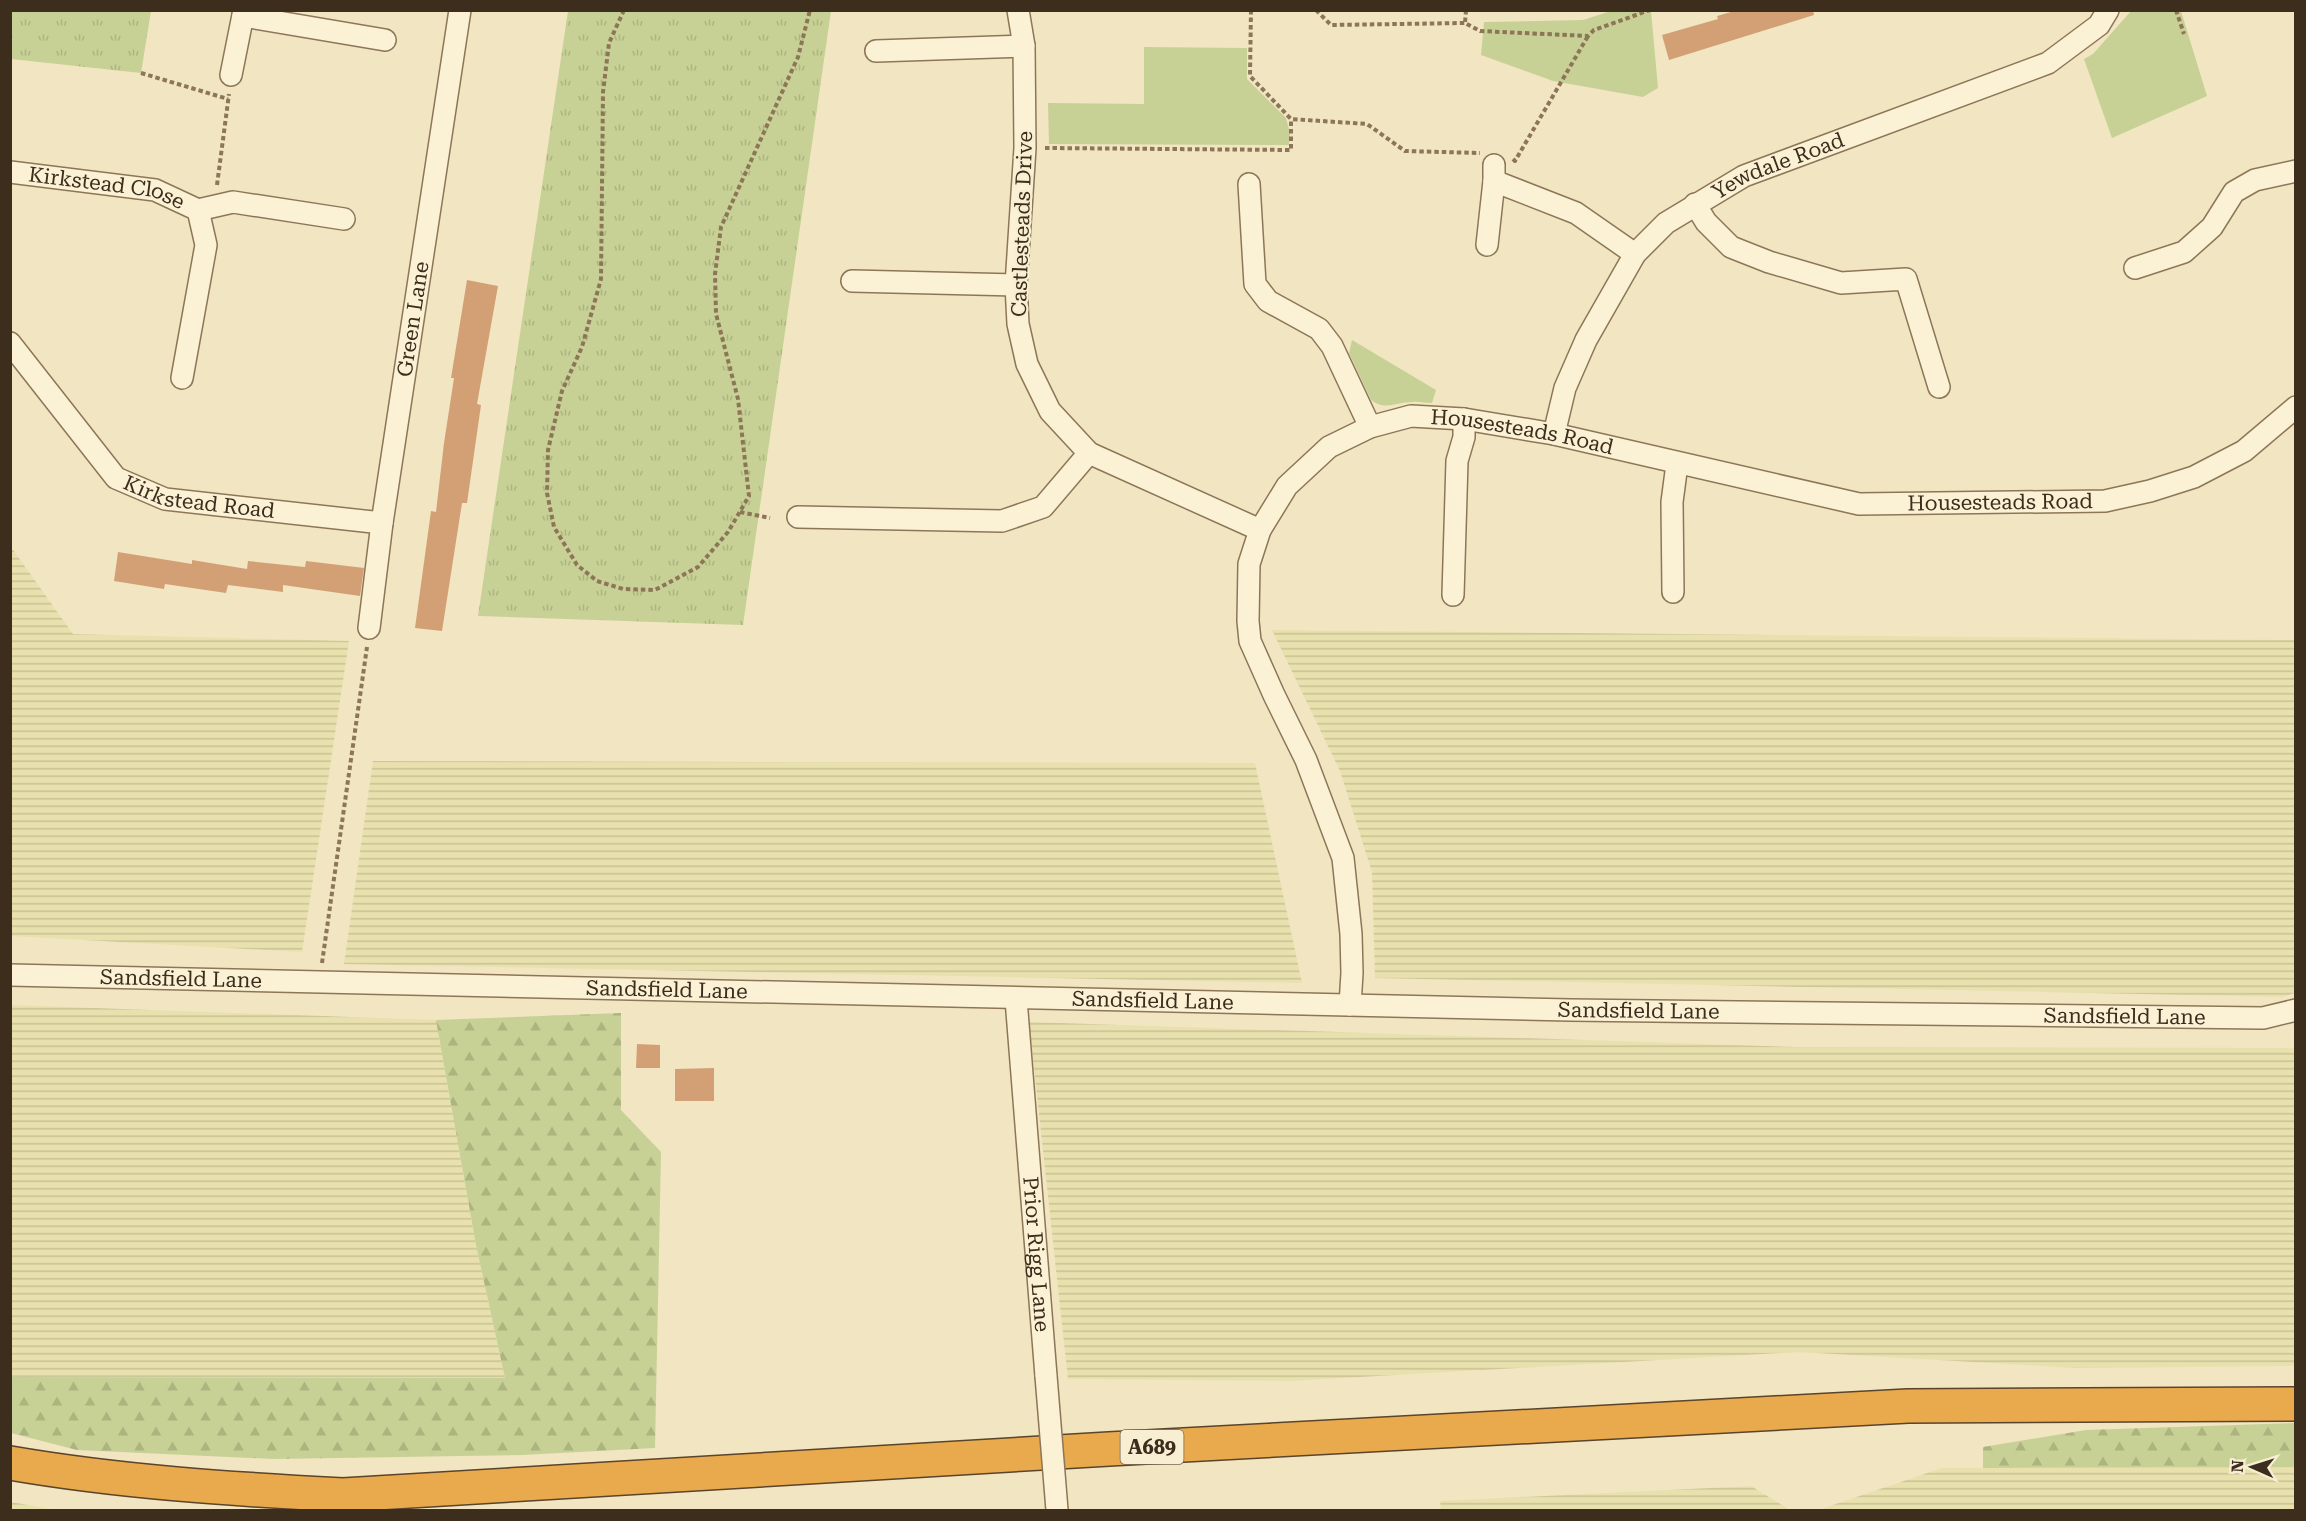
<svg xmlns="http://www.w3.org/2000/svg" width="2306" height="1521" font-family="'Roboto Serif',serif">
  <defs>
    <pattern id="farmland-rules" width="6" height="5" patternUnits="userSpaceOnUse" patternTransform="scale(1.5)"><rect width="6" height="5" fill="#e8e1ae"/><path d="M0 2.5h6" fill="none" stroke="#c8c195"/></pattern>
    <pattern id="forest-firs" width="22" height="20" patternUnits="userSpaceOnUse" patternTransform="scale(1.5)"><rect width="22" height="20" fill="#c7d195"/><path d="M5 1l3.5 6h-7zM16 11l3.5 6h-7z" fill="#acb480"/></pattern>
    <pattern id="park-tufts" width="24" height="20" patternUnits="userSpaceOnUse" patternTransform="scale(1.5)"><rect width="24" height="20" fill="#c7d195"/><path d="M3 7l-1-3M5 7V3M7 7l1-3M15 17l-1-3M17 17v-4M19 17l1-3" fill="none" stroke="#acb480"/></pattern>
  </defs>
  <rect width="100%" height="100%" fill="#f2e5c2"/>
  <path fill="url(#farmland-rules)" d="M11 547 73 634 349 641 302 952 11 936Z
    M1272 630 2295 640V993L2282 997 1375 978 1372 872 1340 771Z
    M373 761 1255 763 1302 983 344 964Z
    M11 1005 436 1020 476 1245 505 1378 11 1377Z
    M1029 1022 1797 1047 2295 1048V1366L2075 1368 1799 1352 1291 1381 1068 1379Z
    M2295 1467V1510H1823L1824 1508 1942 1468Z
    M1751 1486 1790 1510H1441L1440 1501Z
    M11 1502 56 1510H11Z"/>
  <path fill="#c7d195" d="M1611 11H1651L1658 88 1643 97 1553 81 1481 55 1484 22 1583 20Z
    M2131 11H2181L2207 96 2112 138 2084 59 2093 54Z
    M1144 47 1247 48V79L1286 118 1290 133 1289 145 1049 144 1048 103 1144 104Z
    M1352 340 1436 390 1432 403C1425 403 1419 401 1412 402 1397 402 1384 411 1371 400L1349 353Z"/>
  <path fill="url(#forest-firs)" d="M621 1013V1110L661 1152 655 1448 522 1455 274 1459 77 1450 11 1433V1377L505 1378 476 1245 436 1020Z
    M2295 1423V1467L1983 1468V1447L2086 1430Z"/>
  <path fill="url(#park-tufts)" d="M11 10 151 11 141 73 11 59Z
    M568 11H831L743 625 478 616Z"/>
  <path fill="#d3a075" d="M1738 10H1813L1814 15 1669 60 1662 35 1718 19 1717 16Z
    M467 280 498 286 477 404 481 405 467 503H462L442 631 415 628 431 511 436 512 444 443 454 378H451Z
    M118 552 192 564V560L247 569 248 561 305 567 306 561 364 568 360 596 283 585V592L228 585 226 593 165 584 164 589 114 581Z
    M637 1044 660 1045V1068H636Z
    M714 1068V1101H675V1069Z"/>
  <g fill="none" stroke-linecap="round" stroke-linejoin="round">
    <defs>
      <g id="street">
        <path d="M1018 10 1024 46 1025 148 1016 285 1018 324 1027 364 1050 411 1089 453 1260 530"/>
        <path d="M243 16 385 40"/>
        <path d="M876 51 1024 46"/>
        <path d="M231 75 244 10"/>
        <path id="s1" d="M10 172 155 190 198 210 206 245 182 378"/>
        <path d="M1494 181 1576 213 1635 254"/>
        <path d="M1249 184 1255 284 1268 301 1319 329 1332 346 1370 427"/>
        <path d="M1695 204 1706 222 1731 247 1769 262 1841 283 1906 279 1939 387"/>
        <path d="M198 210 233 202 344 219"/>
        <path d="M1487 245 1494 181V165"/>
        <path d="M2135 268 2184 252 2212 227 2234 192 2255 180 2296 171"/>
        <path d="M852 281 1016 285"/>
        <path id="s2" d="M10 343 116 478 165 499 382 523"/>
        <path id="s3" d="M1554 434 1565 388 1586 340 1635 254 1666 223 1744 176 2048 63 2099 25 2108 10"/>
        <path d="M798 517 1002 521 1043 507 1089 453"/>
        <path d="M1673 592 1672 502 1677 464"/>
        <path d="M1453 595 1457 461 1464 437V419"/>
        <path id="s4" d="M369 628 382 523 460 10"/>
        <path id="s5" d="M10 975 1570 1010 2263 1018 2296 1010"/>
        <path id="s6" d="M1016 999 1046 1376"/>
        <path id="s7" d="M1350 1005 1352 973 1351 934 1343 858 1306 760 1274 695 1250 641 1248 621 1249 564 1260 530 1287 486 1329 447 1370 427 1411 416 1464 419 1554 434 1859 504 2105 501 2150 491 2194 477 2244 451 2296 407"/>
      </g>
      <path id="highway" d="M10 1463C120 1482 232 1489 343 1495L1109 1449 1908 1406 2296 1404"/>
    </defs>
    <use href="#street" stroke="#8d7657" stroke-width="24"/>
    <use href="#highway" stroke="#5a442c" stroke-width="36"/>
    <path stroke="#8d7657" stroke-width="4" stroke-dasharray="4.5 3" stroke-linecap="butt" d="M624 10 609 43 603 92 601 279 582 347 562 391 548 450 547 493 554 527 577 565 597 581 623 589 655 590 698 567 728 532 749 496 738 399 716 314 715 274 721 227 798 57 810 10
      M1251 10 1250 76 1291 119 1367 124 1405 151 1480 153
      M1316 10 1331 25 1465 23
      M1466 10 1465 23 1480 31 1588 36 1594 30 1650 10
      M2176 10 2184 34
      M141 73 228 99
      M1045 148 1291 150V119
      M1513 159 1515 161 1588 36
      M217 185 229 94
      M740 512 770 518
      M322 963 367 647"/>
    <use href="#street" stroke="#fbf2d6" stroke-width="21"/>
    <use href="#highway" stroke="#e8aa4c" stroke-width="33"/>
    <defs>
      <path id="street-bridge" d="M1046 1376 1057 1510"/>
    </defs>
    <use href="#street-bridge" stroke="#8d7657" stroke-width="24" stroke-linecap="butt"/>
    <use href="#street-bridge" stroke="#fbf2d6" stroke-width="21"/>
  </g>
  <g text-anchor="middle" dominant-baseline="central" stroke-width="4.5" stroke-linejoin="round" paint-order="stroke">
    <rect fill="#f8efd2" stroke="#746753" stroke-width="1.5" x="1120.5" y="1430" width="63" height="34" rx="4.5"/>
    <g font-size="20" font-weight="bold" fill="#3c2d1d">
      <text x="1152" y="1447">A689</text>
    </g>
    <g font-size="21" fill="#3c2d1d" stroke="#f8efd2">
      <text stroke="none"><textPath href="#s3" startOffset="369">Yewdale Road</textPath></text>
      <text stroke="none"><textPath href="#s1" startOffset="98">Kirkstead Close</textPath></text>
      <text transform="translate(1022 224) rotate(-88)">Castlesteads Drive</text>
      <text stroke="none"><textPath href="#s4" startOffset="312">Green Lane</textPath></text>
      <text stroke="none"><textPath href="#s7" startOffset="806">Housesteads Road</textPath></text>
      <text stroke="none"><textPath href="#s2" startOffset="258">Kirkstead Road</textPath></text>
      <text stroke="none"><textPath href="#s7" startOffset="1292">Housesteads Road</textPath></text>
      <text stroke="none"><textPath href="#s5" startOffset="171">Sandsfield Lane</textPath></text>
      <text stroke="none"><textPath href="#s5" startOffset="657">Sandsfield Lane</textPath></text>
      <text stroke="none"><textPath href="#s5" startOffset="1143">Sandsfield Lane</textPath></text>
      <text stroke="none"><textPath href="#s5" startOffset="1629">Sandsfield Lane</textPath></text>
      <text stroke="none"><textPath href="#s5" startOffset="2115">Sandsfield Lane</textPath></text>
      <text stroke="none"><textPath href="#s6" startOffset="256">Prior Rigg Lane</textPath></text>
    </g>
  </g>
  <rect width="2306" height="1521" fill="none" stroke="#3c2d1d" stroke-width="24"/>
  <g transform="translate(2252 1467) rotate(273)" stroke="#f8efd2" stroke-width="4.5" paint-order="stroke">
  <path d="M0-4.5L10 22L0 15L-10 22Z" fill="#3c2d1d"/>
  <text y="-9" font-size="16" font-weight="bold" text-anchor="middle" fill="#3c2d1d">N</text>
  </g>
</svg>
